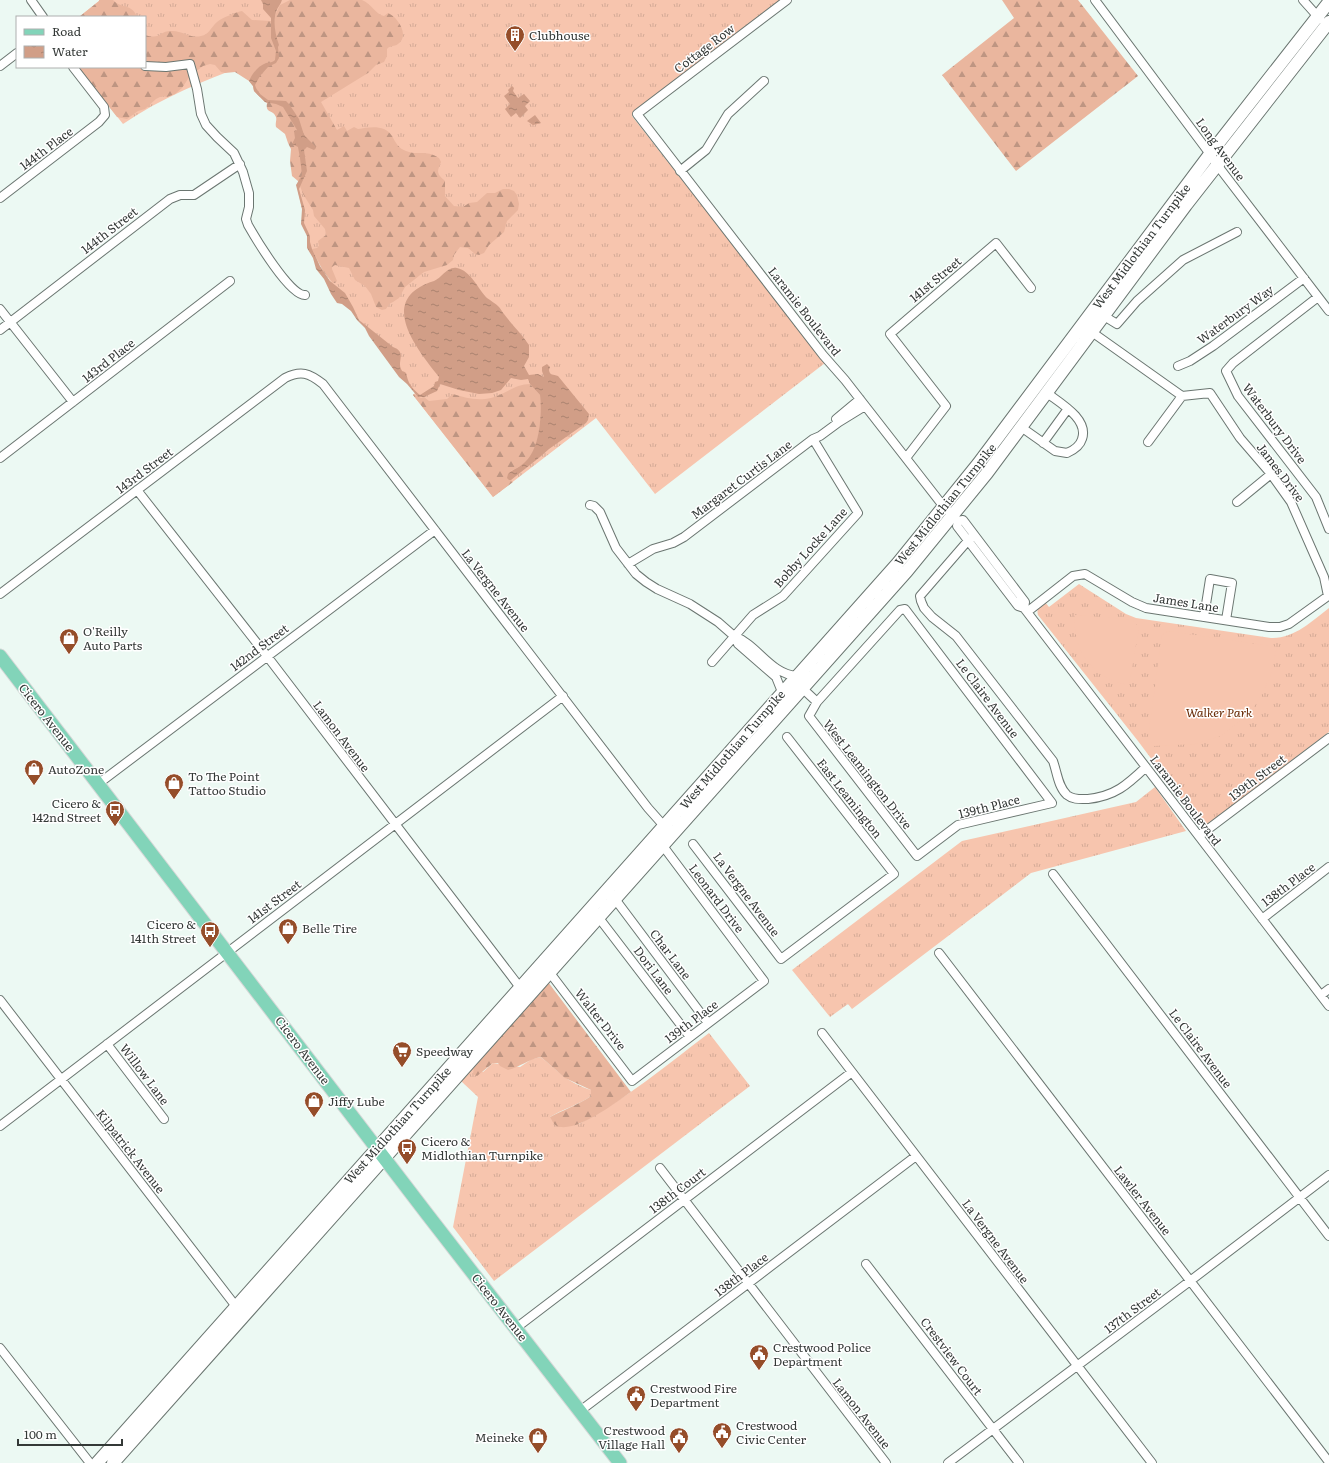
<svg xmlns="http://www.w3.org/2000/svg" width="1329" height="1463" font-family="Literata,serif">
  <defs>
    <pattern id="grass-tufts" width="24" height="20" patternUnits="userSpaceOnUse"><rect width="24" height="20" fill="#f7c5ae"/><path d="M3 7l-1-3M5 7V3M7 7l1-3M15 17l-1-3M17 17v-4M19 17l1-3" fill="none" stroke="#d4aa96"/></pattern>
    <pattern id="forest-firs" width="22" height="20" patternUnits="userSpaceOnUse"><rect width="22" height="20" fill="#eab69e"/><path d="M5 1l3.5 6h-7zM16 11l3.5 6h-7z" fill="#be9582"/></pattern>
    <pattern id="water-ripples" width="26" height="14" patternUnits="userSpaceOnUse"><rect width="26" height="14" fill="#d19e87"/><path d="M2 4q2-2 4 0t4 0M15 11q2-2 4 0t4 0" fill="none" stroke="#aa826f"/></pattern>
  </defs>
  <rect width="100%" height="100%" fill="#ecf9f3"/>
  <path fill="url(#grass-tufts)" d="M99 0H783L632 116 825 363 655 494 596 418 493 497 413 395 415 393 365 326C357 319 353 311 345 305L309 247V238L303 225V213L298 191 302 161 246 65C203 81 161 98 123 124L78 67H145V17H79L99 1Z
    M1079 584 1126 614 1136 618 1271 638C1294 639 1312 621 1329 608V732L1208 824 1204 826 1200 824 1138 741 1038 615C1036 608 1040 606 1045 602L1049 607Z
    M1155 787 1186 831 1031 873 852 1009 848 1004 830 1017 792 970 962 841 1136 802Z
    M709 1033 750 1086 494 1281 453 1227 478 1097 461 1081 474 1066 483 1072 493 1063 520 1067 532 1059 541 1057C560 1073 567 1082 591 1090V1096C578 1105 563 1109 550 1117L579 1124C626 1099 667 1065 709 1033Z"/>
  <path fill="url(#forest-firs)" d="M99 0H113C121 9 132 3 137 17H79L99 1Z
    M290 0H362C372 4 375 14 384 16L388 13C398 17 410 36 398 44 394 47 390 45 387 49V56L384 62 376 65 368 73 321 102 337 130 344 126 347 131 354 127 358 129C369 127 385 124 392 136 396 143 398 148 406 151 418 156 425 149 439 158L441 162C437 172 436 173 445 181V196L454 206 463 207 469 203 477 202 487 193H495L503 189H509L514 191 517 195 519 204 518 210 507 221 504 232 489 245 484 253 479 255 475 254 468 248 460 247 454 255 453 260 447 265 424 272 405 287 399 298 393 302 389 304 386 309 382 310 376 307 371 294 365 286 355 280 349 268 335 265 332 267V269L337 281 335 283H333L323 271 312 249 317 248 319 246 318 241 326 235 325 229 314 216 313 210 303 194 298 181 292 176 290 161 291 149 288 143 285 134 276 127C275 123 277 120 276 117 273 109 265 114 267 103L265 102 254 91 253 86 249 81 235 72 225 73 221 72 215 65 210 64 203 66 190 76 182 88 175 94 167 97 162 96 156 99 145 109 138 111 127 119 117 117 78 67H145V35C161 40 159 31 171 31 182 30 190 39 201 36 209 35 211 27 217 22 221 18 237 12 242 11L252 20 271 21H274L276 13 280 5Z
    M1002 0H1078L1138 76 1016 171 942 75 1014 18Z
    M530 384 540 395C542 412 540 441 531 456 526 463 519 467 511 471L509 480H511L513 482 493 497 413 395 414 394 421 398 424 397 429 401 447 399 453 394C466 398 477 401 491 398 504 395 515 384 530 384Z
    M548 982 631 1092C616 1102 573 1136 555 1125 553 1123 552 1120 550 1117 563 1110 578 1105 591 1096V1090L565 1078 541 1057C529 1059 520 1067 508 1070L500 1066 498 1063H493L477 1076 473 1074 474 1066Z"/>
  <path fill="#f7c5ae" d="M1075 615 1133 620 1139 628 1129 685C1093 679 1072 651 1075 615Z
    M1168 631 1277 647 1270 677 1262 694 1251 712 1221 736 1195 744 1154 746 1148 738 1162 635Z"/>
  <path fill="url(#water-ripples)" d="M261 0H282C281 4 277 8 276 12 273 23 275 33 279 45L278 47 279 58 276 63 268 67 260 76 255 85 256 88 260 94 268 100 286 101 289 104 299 119 304 135 316 147V148L314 150 307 147 304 150 307 171 299 189 305 210 304 223 310 236V242L312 249 320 266 330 281 345 293 353 307 359 320 393 347C407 352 397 361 401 369 403 373 403 370 406 373 407 375 407 378 408 380 410 386 415 391 420 395L434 386 435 382 438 381 439 377C416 348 376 299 434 281 442 278 447 266 457 268 471 271 478 289 487 298 491 301 495 303 499 307 501 309 502 312 504 314 512 325 522 334 529 345V357L524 366 529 375 538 374 544 377 542 371V367L547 364 550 367 549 370C550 376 553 374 558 376L589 414 588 420 586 423 549 449 540 457 511 480H509L507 478 508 474C513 469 521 467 526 461 540 448 542 413 540 395L530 384 528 379 521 380 511 378 501 390 492 393 479 394 459 390 440 384 437 391 424 397H418L407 384 399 377 369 336 365 328 357 320 351 311 342 304 337 303 331 294 324 279 316 269 313 258 307 248V236L301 224 302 209 296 185 302 175 300 158 298 147 292 144 295 138 294 131 297 130 283 107 276 104 265 102 254 91 253 86 249 81C252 74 258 66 266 63 270 62 272 63 275 60L276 51 271 38V18L263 9V4Z
    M512 86 514 88 513 91 518 98 524 94 530 101 525 106 528 110 520 118 516 113 511 117 505 109 510 104 504 96 509 92 508 90Z
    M535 115 541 123 533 125 527 121Z"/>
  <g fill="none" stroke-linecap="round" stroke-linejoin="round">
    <defs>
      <path id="street" d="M31 0 43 17
        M787 0 637 114 823 355 845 380 944 507 958 521 963 520 1025 602 1024 608
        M1095 0 1210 154 1218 166 1329 311
        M1303 0 1320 19
        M0 66 17 53
        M145 66 166 67 190 64 197 89 201 114 206 125 217 137 234 153 243 172 249 193V207L246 219 248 225C256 239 290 296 305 295
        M680 171 706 150 728 114 764 81
        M0 198 99 122 105 115 104 107 73 67
        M1318 297 1233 363 1226 371 1238 396 1316 497 1329 529
        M0 309 73 402
        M1104 316 1117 324 1137 301 1183 260 1237 232
        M0 330 170 199 180 195H194L240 164
        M1089 330 1182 396
        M1178 366 1190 361 1213 346 1304 278
        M836 419 860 399
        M1021 427 1055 451 1067 453C1074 450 1080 446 1082 439 1089 419 1060 403 1047 393
        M1043 443 1067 410
        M0 458 230 281
        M906 458 946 406 890 334 996 243 1031 288
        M137 490 267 656 522 990
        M1237 502 1271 474
        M590 505 594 506 600 512 616 548 636 574 646 582 657 589 690 604 718 622 734 636 738 644 776 677 782 692
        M958 521 957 526 1018 606 1024 608 1329 1006
        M972 536 920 596 921 601 924 608 932 617 956 636 1053 761C1057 772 1058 787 1067 795 1073 800 1081 799 1088 799 1115 796 1127 785 1146 767
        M628 564 653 549 673 543 684 537 813 439 820 436 839 422 865 406
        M0 594 285 378C301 370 309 373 323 384L648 808 664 826V831
        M1027 612 1073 576 1085 574 1132 602 1146 608 1269 627H1280L1289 624 1328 596 1324 577 1291 502 1271 474 1240 438 1210 393 1182 396 1148 442
        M1204 617 1210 579 1232 583 1226 620
        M734 636C758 645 770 674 797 676
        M712 662 753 615 783 596 858 513 813 439
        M802 688 817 702 809 716 917 856 958 825 1052 803 905 609 900 610 817 702
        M98 784 435 530
        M1199 836 1329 738
        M693 844 781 959 894 874 787 737
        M1053 874 1329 1236
        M615 899 708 1023
        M599 918 690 1037
        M1262 919 1329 867
        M939 953 1329 1462
        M550 973 632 1081 764 981 663 846V842
        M1321 995 1329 989
        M0 1000 238 1309
        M822 1033 1152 1463
        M107 1044 164 1119
        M0 1126 563 696
        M660 1168 886 1463
        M866 1264 1019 1463
        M516 1328 852 1072
        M0 1348 90 1463
        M580 1411 916 1156
        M948 1463 1190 1281 1329 1175"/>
      <path id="secondary" d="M97 1463 898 563 978 464 1210 154 1329 2
        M113 1463 907 571 987 473 1186 205 1329 22"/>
      <path id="primary" d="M0 656 427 1214 620 1463"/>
    </defs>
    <use href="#street" stroke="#6b7671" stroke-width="10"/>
    <use href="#secondary" stroke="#6b7671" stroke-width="14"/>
    <use href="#primary" stroke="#d6d7d7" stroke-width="15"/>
    <use href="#street" stroke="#fff" stroke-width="8"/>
    <use href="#secondary" stroke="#fff" stroke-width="12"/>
    <use href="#primary" stroke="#82d4b9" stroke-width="13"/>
  </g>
  <defs>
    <symbol id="building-pin" viewBox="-11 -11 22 30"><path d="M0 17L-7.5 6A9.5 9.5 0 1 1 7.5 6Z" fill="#954d29" stroke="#fff"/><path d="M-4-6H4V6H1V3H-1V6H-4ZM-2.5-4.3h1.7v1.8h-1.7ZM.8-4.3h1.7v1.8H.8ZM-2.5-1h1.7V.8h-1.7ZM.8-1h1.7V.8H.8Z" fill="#fff"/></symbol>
    <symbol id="shop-pin" viewBox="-11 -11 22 30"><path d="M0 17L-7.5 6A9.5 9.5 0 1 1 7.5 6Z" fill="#954d29" stroke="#fff"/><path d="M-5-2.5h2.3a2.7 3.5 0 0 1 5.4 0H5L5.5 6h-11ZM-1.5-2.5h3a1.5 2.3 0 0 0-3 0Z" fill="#fff"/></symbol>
    <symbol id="bus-pin" viewBox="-11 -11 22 30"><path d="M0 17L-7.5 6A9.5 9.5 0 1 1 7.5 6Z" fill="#954d29" stroke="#fff"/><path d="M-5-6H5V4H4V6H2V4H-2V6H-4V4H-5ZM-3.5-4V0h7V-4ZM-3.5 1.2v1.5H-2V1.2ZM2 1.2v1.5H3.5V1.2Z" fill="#fff"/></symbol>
    <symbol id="supermarket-pin" viewBox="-11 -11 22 30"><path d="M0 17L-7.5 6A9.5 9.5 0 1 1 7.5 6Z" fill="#954d29" stroke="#fff"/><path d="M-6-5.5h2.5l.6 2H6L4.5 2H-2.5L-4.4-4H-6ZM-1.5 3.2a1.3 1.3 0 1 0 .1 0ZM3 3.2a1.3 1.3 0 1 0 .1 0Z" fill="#fff"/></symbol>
    <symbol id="civic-pin" viewBox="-11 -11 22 30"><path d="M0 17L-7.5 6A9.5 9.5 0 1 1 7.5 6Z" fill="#954d29" stroke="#fff"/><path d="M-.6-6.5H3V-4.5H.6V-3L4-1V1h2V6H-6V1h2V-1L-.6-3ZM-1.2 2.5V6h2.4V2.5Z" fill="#fff"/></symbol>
  </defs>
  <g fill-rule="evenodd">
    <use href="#building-pin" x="504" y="24" width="22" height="30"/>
    <use href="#shop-pin" x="58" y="627" width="22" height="30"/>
    <use href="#shop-pin" x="23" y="758" width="22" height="30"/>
    <use href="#shop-pin" x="163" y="772" width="22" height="30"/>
    <use href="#bus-pin" x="104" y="799" width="22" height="30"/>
    <use href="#shop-pin" x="277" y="917" width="22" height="30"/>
    <use href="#bus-pin" x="199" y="920" width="22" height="30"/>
    <use href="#supermarket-pin" x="391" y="1040" width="22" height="30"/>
    <use href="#shop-pin" x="303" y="1090" width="22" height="30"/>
    <use href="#bus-pin" x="396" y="1137" width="22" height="30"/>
    <use href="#civic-pin" x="748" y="1343" width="22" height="30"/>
    <use href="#civic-pin" x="625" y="1384" width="22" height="30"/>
    <use href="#civic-pin" x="711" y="1421" width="22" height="30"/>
    <use href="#shop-pin" x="527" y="1426" width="22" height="30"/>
    <use href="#civic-pin" x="668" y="1426" width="22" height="30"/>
  </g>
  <g text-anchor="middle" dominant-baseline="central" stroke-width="3" stroke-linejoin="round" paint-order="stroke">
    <g font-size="12" fill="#343937" stroke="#fff" text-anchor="start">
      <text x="529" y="35">Clubhouse</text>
      <text x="83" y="631">O'Reilly<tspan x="83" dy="14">Auto Parts</tspan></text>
      <text x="48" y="769">AutoZone</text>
      <text x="188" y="776">To The Point<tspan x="188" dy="14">Tattoo Studio</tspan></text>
      <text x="101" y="803" text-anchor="end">Cicero &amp;<tspan x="101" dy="14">142nd Street</tspan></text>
      <text x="196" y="924" text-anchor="end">Cicero &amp;<tspan x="196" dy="14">141th Street</tspan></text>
      <text x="302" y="928">Belle Tire</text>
      <text x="416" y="1051">Speedway</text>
      <text x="328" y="1101">Jiffy Lube</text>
      <text x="421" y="1141">Cicero &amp;<tspan x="421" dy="14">Midlothian Turnpike</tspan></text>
      <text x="773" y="1347">Crestwood Police<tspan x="773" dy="14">Department</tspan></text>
      <text x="650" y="1388">Crestwood Fire<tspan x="650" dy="14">Department</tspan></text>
      <text x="736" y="1425">Crestwood<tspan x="736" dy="14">Civic Center</tspan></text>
      <text x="665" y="1430" text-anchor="end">Crestwood<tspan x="665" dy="14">Village Hall</tspan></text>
      <text x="524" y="1437" text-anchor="end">Meineke</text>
    </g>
    <g font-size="12" fill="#343937" stroke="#fff">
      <text transform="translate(704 48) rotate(-37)">Cottage Row</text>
      <text transform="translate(46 148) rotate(-37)">144th Place</text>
      <text transform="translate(1221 149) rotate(54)">Long Avenue</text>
      <text transform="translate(109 230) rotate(-38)">144th Street</text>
      <text transform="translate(1141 246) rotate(-53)">West Midlothian Turnpike</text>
      <text transform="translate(935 279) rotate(-40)">141st Street</text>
      <text transform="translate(805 311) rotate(52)">Laramie Boulevard</text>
      <text transform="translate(1235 314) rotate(-36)">Waterbury Way</text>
      <text transform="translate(108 360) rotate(-38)">143rd Place</text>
      <text transform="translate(1275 423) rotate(53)">Waterbury Drive</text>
      <text transform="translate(144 470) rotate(-37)">143rd Street</text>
      <text transform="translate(1281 472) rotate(53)">James Drive</text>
      <text transform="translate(741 479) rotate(-37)">Margaret Curtis Lane</text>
      <text transform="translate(945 504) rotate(-51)">West Midlothian Turnpike</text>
      <text transform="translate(810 547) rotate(-48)">Bobby Locke Lane</text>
      <text transform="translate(496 590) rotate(52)">La Vergne Avenue</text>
      <text transform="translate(1186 602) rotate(9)">James Lane</text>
      <text transform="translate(259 647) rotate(-37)">142nd Street</text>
      <text transform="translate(988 698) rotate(53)">Le Claire Avenue</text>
      <text transform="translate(47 717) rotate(52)">Cicero Avenue</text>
      <text transform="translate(342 736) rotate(53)">Lamon Avenue</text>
      <text transform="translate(732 749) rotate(-49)">West Midlothian Turnpike</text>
      <text transform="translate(868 774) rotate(52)">West Leamington Drive</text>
      <text transform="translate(1257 777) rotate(-37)">139th Street</text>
      <text transform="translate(850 798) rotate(52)">East Leamington</text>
      <text transform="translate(1186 800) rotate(53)">Laramie Boulevard</text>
      <text transform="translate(989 806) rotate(-14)">139th Place</text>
      <text transform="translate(1288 884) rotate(-37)">138th Place</text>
      <text transform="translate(747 894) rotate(53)">La Vergne Avenue</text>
      <text transform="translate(717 898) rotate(53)">Leonard Drive</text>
      <text transform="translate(274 901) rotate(-37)">141st Street</text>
      <text transform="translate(671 954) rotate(53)">Char Lane</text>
      <text transform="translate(654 970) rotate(53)">Dori Lane</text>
      <text transform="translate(601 1019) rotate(52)">Walter Drive</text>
      <text transform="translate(691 1021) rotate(-37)">139th Place</text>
      <text transform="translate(1201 1048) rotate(53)">Le Claire Avenue</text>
      <text transform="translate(303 1050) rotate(53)">Cicero Avenue</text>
      <text transform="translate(145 1074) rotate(53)">Willow Lane</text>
      <text transform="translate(397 1125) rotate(-48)">West Midlothian Turnpike</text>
      <text transform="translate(131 1151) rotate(52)">Kilpatrick Avenue</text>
      <text transform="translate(677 1190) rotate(-37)">138th Court</text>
      <text transform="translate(1143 1200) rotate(52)">Lawler Avenue</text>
      <text transform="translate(996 1241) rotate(53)">La Vergne Avenue</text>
      <text transform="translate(741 1274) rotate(-37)">138th Place</text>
      <text transform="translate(500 1307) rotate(52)">Cicero Avenue</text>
      <text transform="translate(1132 1310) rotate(-37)">137th Street</text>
      <text transform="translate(952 1356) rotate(53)">Crestview Court</text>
      <text transform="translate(862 1413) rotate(52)">Lamon Avenue</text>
    </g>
    <g font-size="12" font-style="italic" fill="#672904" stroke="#fff">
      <text x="1219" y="712">Walker Park</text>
    </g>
  </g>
  <rect x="16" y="16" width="130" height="52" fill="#ffffff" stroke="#aeb0af"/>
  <rect x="24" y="29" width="20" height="6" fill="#82d4b9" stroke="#aeb0af"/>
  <text x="52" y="36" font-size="12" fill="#343937">Road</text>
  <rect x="24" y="46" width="20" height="12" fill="url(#water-ripples)" stroke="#aeb0af"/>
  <text x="52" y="56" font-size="12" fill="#343937">Water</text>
  <path d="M18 1439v6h104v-6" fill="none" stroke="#343937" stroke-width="2"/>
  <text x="24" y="1439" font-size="12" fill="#343937" stroke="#ffffff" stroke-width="3" paint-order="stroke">100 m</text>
</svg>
